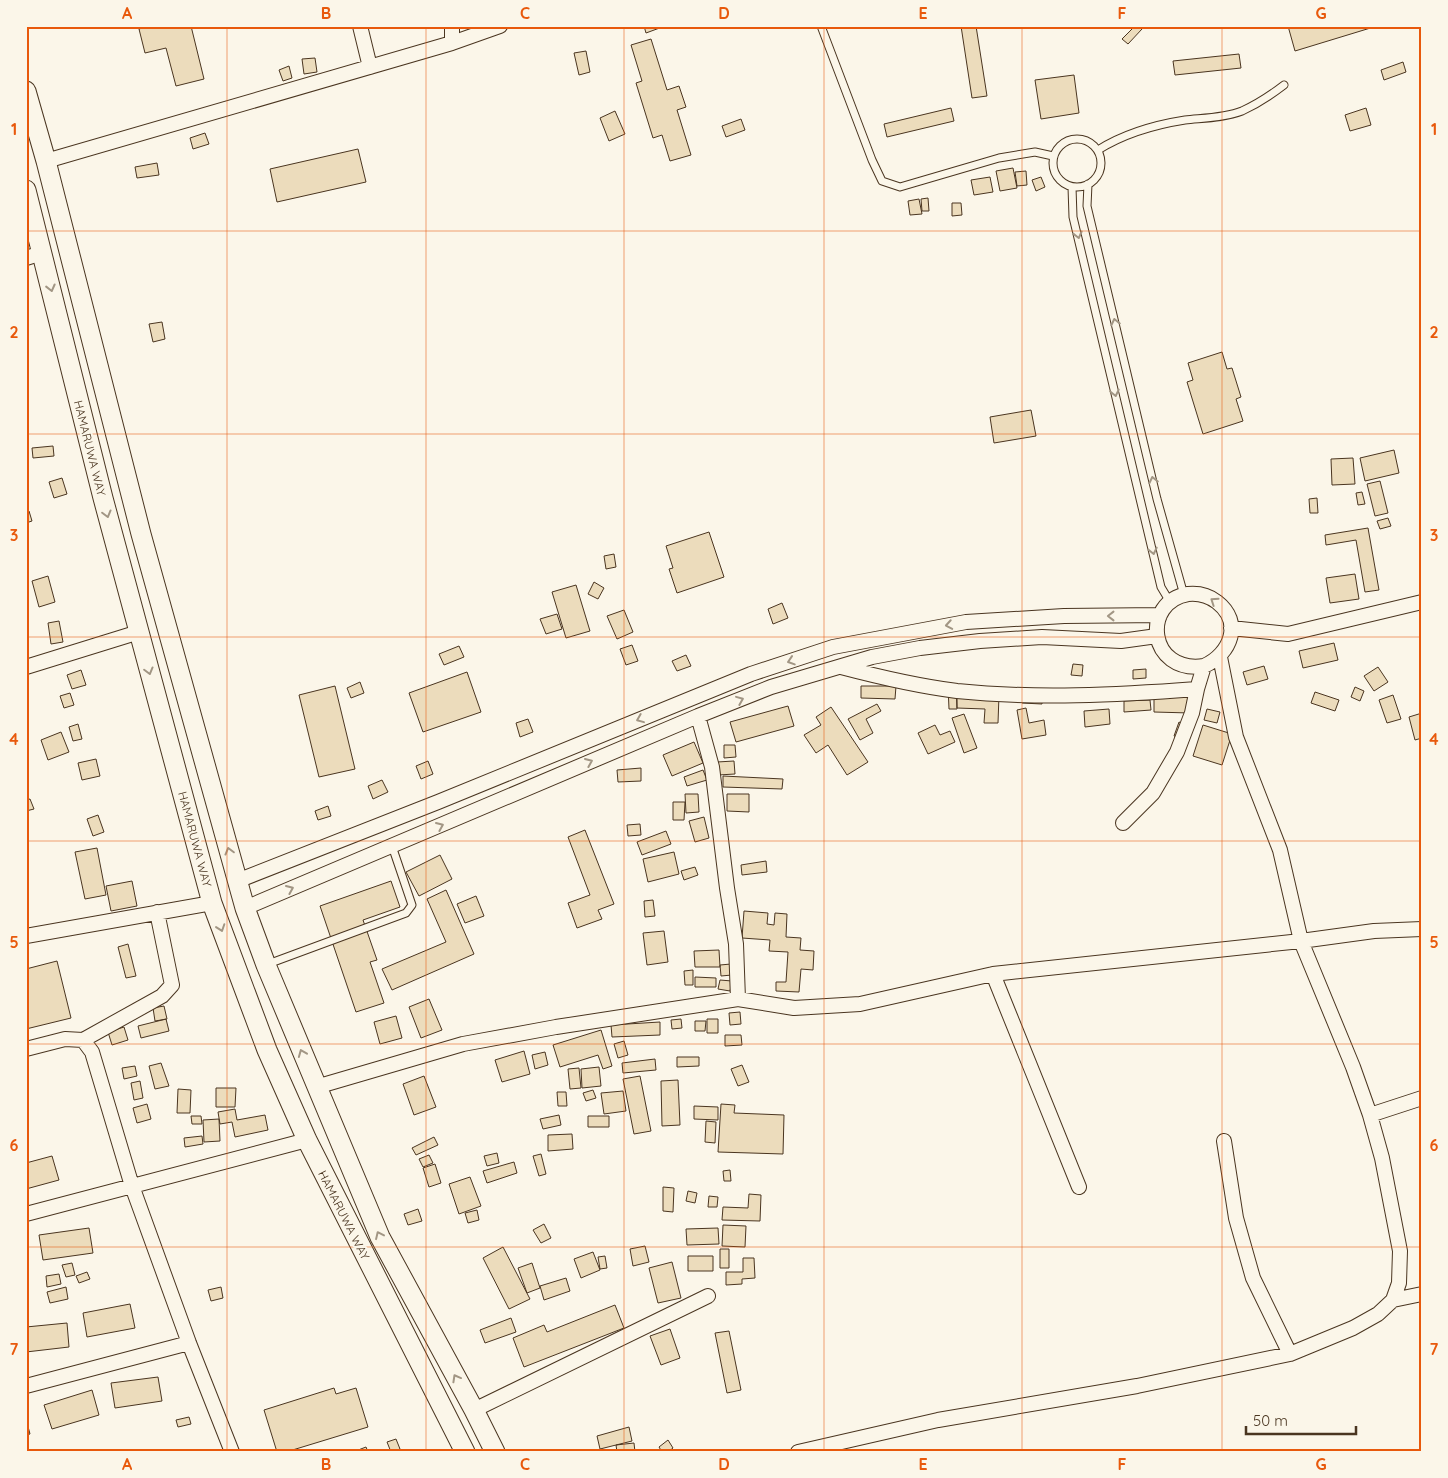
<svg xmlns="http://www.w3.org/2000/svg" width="1448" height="1478" font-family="Quicksand,sans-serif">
  <rect width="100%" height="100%" fill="#fbf6e9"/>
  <path fill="#ecdcbc" stroke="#4a3520" d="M149 26H191L204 79 176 86 166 48 145 53 139 29Z
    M644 26H665L646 33Z
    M961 26H976L987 96 972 98Z
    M1135 26H1139L1142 29 1128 44 1122 39Z
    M1288 26H1377L1295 51Z
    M651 39 667 90 679 86 686 107 677 110 691 155 670 161 662 135 653 138 636 83 642 81 631 45Z
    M586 51 590 72 579 75 574 53Z
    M1239 54 1241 68 1175 75 1173 61Z
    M315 58 317 72 304 74 302 59Z
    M1403 62 1406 72 1384 80 1381 70Z
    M289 66 292 78 283 81 279 70Z
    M1074 75 1079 113 1041 119 1035 80Z
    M951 108 954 121 887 137 884 124Z
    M1366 108 1371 125 1350 131 1345 115Z
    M615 111 625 134 609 141 600 118Z
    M741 119 745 130 726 137 722 126Z
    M205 133 209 144 193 149 190 138Z
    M358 149 366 182 277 202 270 169Z
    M157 163 159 175 137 178 135 167Z
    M1013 168 1017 188 1000 191 996 171Z
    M1026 171 1027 185 1017 186 1015 172Z
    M990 177 993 192 974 195 971 180Z
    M1041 177 1045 187 1036 191 1032 180Z
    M928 198 929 211H922L921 199Z
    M919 199 922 214 910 215 908 201Z
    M952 203H961L962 215 952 216Z
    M162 322 165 339 153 342 149 324Z
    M1222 352 1227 369 1232 368 1241 397 1236 399 1243 421 1203 434 1187 382 1193 380 1188 363Z
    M1031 410 1036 436 994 443 990 417Z
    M53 446 54 456 33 458 32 448Z
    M1394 450 1399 473 1365 481 1360 458Z
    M1353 458 1355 484 1332 485 1331 459Z
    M62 478 67 494 54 498 49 482Z
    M1380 481 1388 513 1375 516 1367 484Z
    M1362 492 1365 504 1358 505 1356 493Z
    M1317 498 1318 513H1310L1309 499Z
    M26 511H29L32 521 26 523Z
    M1388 518 1391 526 1380 529 1377 521Z
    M1368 528 1379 590 1365 592 1356 540 1326 545 1325 535Z
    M709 532 724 577 677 593 669 569 673 568 666 546Z
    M614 554 616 567 606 569 604 556Z
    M1355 574 1359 599 1330 603 1326 578Z
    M48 576 55 602 39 607 32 581Z
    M594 582 604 588 598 599 588 594Z
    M576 585 590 631 566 638 552 592Z
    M782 603 788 618 773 624 768 609Z
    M624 610 633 632 617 639 607 616Z
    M557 614 562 629 546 634 540 619Z
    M59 621 63 642 51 644 48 623Z
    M1334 643 1338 660 1303 668 1299 651Z
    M632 645 638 661 626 665 620 649Z
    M459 646 464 657 444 665 439 654Z
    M686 655 691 666 677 671 672 661Z
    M1073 664 1083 665 1082 676 1071 675Z
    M1264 666 1268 679 1247 685 1243 672Z
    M1378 667 1388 682 1374 691 1364 676Z
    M1146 669V678L1133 679V670Z
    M81 670 86 685 72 689 67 675Z
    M467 672 481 712 423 732 409 693Z
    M360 682 364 693 351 698 347 688Z
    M335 686 355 769 319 777 299 695Z
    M861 686H896L895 699 861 698Z
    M948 686H956L957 709H949Z
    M1355 687 1364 691 1360 701 1351 697Z
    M1315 692 1339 700 1335 711 1311 703Z
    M70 693 74 705 64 708 60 696Z
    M957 694 999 695 998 723H984L985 709 957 708Z
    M1022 694H1042V704L1022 703Z
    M1393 695 1401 719 1387 723 1379 700Z
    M1154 696H1190V713L1154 712Z
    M1150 700 1151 710 1124 712V701Z
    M877 704 881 711 866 719 873 733 860 740 848 719Z
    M788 706 794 726 736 742 730 722Z
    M831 707 868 762 847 775 828 745 816 753 804 735 821 725 816 717Z
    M1026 708 1029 723 1044 720 1046 735 1022 739 1017 710Z
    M1109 709 1110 724 1085 727 1084 711Z
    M1207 709 1220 712 1217 723 1204 720Z
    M1422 713V738L1415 740 1409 717Z
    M964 714 977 748 964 753 952 718Z
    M528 719 533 732 520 737 516 723Z
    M1179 722 1190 727 1184 740 1174 736Z
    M78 724 82 739 73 741 69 727Z
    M935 725 940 735 950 731 955 742 928 754 918 733Z
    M1203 725 1232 734 1222 765 1193 756Z
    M61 732 69 752 48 760 41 740Z
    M694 742 703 763 672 776 663 755Z
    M724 745H735L736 757 724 758Z
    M96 759 100 776 82 780 78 763Z
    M428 761 433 774 421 779 416 766Z
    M734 761 735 774 718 775 717 762Z
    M641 768V781L618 782 617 770Z
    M703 770 707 780 687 786 684 777Z
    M723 776 783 779 782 789 723 787Z
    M382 780 388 792 373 799 368 786Z
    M685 794H698L699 812 686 813Z
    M727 794H749V812L727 811Z
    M30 799 34 809 26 811V800Z
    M673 802H685L684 820H673Z
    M328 806 331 816 318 820 315 811Z
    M98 815 104 832 93 836 87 819Z
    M704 817 709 838 695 842 689 821Z
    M640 824 641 835 628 836 627 825Z
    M585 830 614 904 598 910 602 919 577 928 568 903 590 895 568 837Z
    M666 831 671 844 642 855 637 842Z
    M97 848 106 895 85 899 75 852Z
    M674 852 679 874 648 882 643 859Z
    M440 855 452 879 419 896 406 872Z
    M766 861 767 872 742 875 741 865Z
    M695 867 698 875 684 880 681 871Z
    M132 881 137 906 111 911 106 886Z
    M391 881 400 907 363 920 377 960 370 962 384 1003 356 1012 320 906Z
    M446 890 474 954 392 990 382 969 446 942 427 899Z
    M476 896 484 916 465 923 457 904Z
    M653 900 655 916 645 917 644 901Z
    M744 911 768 913 767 924 774 925 775 913 787 914 786 937 801 938 800 950 814 951 813 970 801 969 799 992 776 991V982H786L788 952 769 951 770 940 742 938Z
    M664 931 668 962 647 965 643 933Z
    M128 944 136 976 126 978 118 947Z
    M719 950 720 967H695L694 951Z
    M57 961 71 1018 26 1029V969Z
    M731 964 732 975 721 976 720 965Z
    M693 970V985H685L684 971Z
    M695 977 716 978V987H695Z
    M720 980 732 981 730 991 718 989Z
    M429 999 442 1030 421 1038 409 1007Z
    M164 1006 167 1019 155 1021 153 1008Z
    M740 1012 741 1024 730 1025 729 1013Z
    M396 1016 402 1038 380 1044 374 1022Z
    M166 1019 169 1031 141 1038 138 1026Z
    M681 1019 682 1028 672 1029 671 1020Z
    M707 1019H718V1033H707Z
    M695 1021H706L705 1031H695Z
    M660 1022V1035L612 1037 611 1025Z
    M124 1027 128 1040 112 1045 108 1032Z
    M601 1030 612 1066 603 1069 598 1055 560 1067 553 1045Z
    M725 1035H741L742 1045 725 1046Z
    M624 1041 628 1055 618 1058 614 1044Z
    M524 1051 530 1074 502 1082 495 1060Z
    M545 1052 548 1065 535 1069 532 1055Z
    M677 1057H699V1066L677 1067Z
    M655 1059 656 1070 623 1073 622 1063Z
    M161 1063 169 1086 155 1089 149 1066Z
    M742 1065 749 1082 738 1086 731 1069Z
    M135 1066 137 1076 124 1079 122 1068Z
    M599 1067 601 1086 582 1088 581 1069Z
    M579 1068 581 1088 570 1089 568 1069Z
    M424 1076 436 1107 414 1115 403 1084Z
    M640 1076 651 1131 634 1134 623 1079Z
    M678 1080 680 1125 662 1126 661 1081Z
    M140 1081 143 1098 134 1100 131 1083Z
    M216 1088H236L235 1107H216Z
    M178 1089 191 1090 190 1113H177Z
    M593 1090 596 1098 586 1101 583 1093Z
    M623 1091 626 1111 604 1114 601 1093Z
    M557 1092H566L567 1106H558Z
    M147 1104 151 1119 137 1123 133 1108Z
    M721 1104 735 1105 734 1113 784 1115 783 1154 718 1152Z
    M694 1106 718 1107V1120L694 1119Z
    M235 1109 237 1120 265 1115 268 1130 235 1137 232 1122 220 1124 218 1112Z
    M559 1115 561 1125 543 1129 540 1119Z
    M191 1116H201L202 1124H192Z
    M588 1116H609V1127H588Z
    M219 1119 220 1141 204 1142 203 1120Z
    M706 1121 716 1122 715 1143 705 1142Z
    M572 1134 573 1149 548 1151V1135Z
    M202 1136 203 1144 185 1147 184 1138Z
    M434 1137 438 1145 416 1155 412 1148Z
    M497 1153 499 1163 487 1166 484 1156Z
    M541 1154 546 1174 539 1176 533 1156Z
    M429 1155 433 1163 423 1167 419 1159Z
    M52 1156 59 1180 26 1189V1163Z
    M514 1162 517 1173 487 1183 483 1171Z
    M435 1164 441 1183 429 1187 423 1168Z
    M730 1170 731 1181H724L723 1171Z
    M470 1177 481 1206 459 1214 449 1184Z
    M663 1187 674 1188 673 1212 663 1211Z
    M688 1191 697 1193 695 1203 686 1201Z
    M749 1194 761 1195 760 1221 722 1220 723 1207 748 1208Z
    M709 1196 718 1197 717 1207H708Z
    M418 1209 422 1221 408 1225 404 1214Z
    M477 1210 479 1220 468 1223 465 1213Z
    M544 1224 551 1238 541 1243 533 1230Z
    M723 1225 746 1226 745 1247 722 1246Z
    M89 1228 93 1253 43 1260 39 1235Z
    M718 1228 719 1244 687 1245 686 1229Z
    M645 1246 649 1262 633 1266 630 1249Z
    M503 1247 530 1299 509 1309 483 1258Z
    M720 1249H729V1268H720Z
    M593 1252 600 1270 581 1278 574 1259Z
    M605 1256 607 1268 600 1269 598 1257Z
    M688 1256H713V1271H688Z
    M743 1258H754L755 1278 742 1279V1284L726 1285V1272H743Z
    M672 1262 681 1298 658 1303 649 1268Z
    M72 1263 75 1275 66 1277 62 1265Z
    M532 1263 540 1288 527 1293 518 1268Z
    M87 1272 90 1279 79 1283 76 1276Z
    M59 1274 61 1284 47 1287 46 1276Z
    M566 1278 570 1291 544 1300 540 1286Z
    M66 1287 68 1299 50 1303 47 1292Z
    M221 1287 223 1298 211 1301 208 1290Z
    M130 1304 135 1328 87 1337 83 1313Z
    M615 1305 624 1328 524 1367 513 1338 544 1325 547 1332Z
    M511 1318 516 1332 485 1343 480 1330Z
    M67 1323 69 1347 26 1352V1327Z
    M670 1329 680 1358 661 1365 650 1336Z
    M729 1331 741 1390 727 1393 715 1333Z
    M158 1377 162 1401 115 1408 111 1383Z
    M334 1388 336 1394 356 1388 368 1427 286 1452H277L264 1410Z
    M92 1390 99 1415 52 1429 44 1405Z
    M189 1417 191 1424 178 1427 176 1420Z
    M26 1419 30 1434 26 1435Z
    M629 1427 632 1441 600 1449 597 1436Z
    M396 1439 400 1449 391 1452 387 1442Z
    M668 1440 673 1448 668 1452H662L659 1447Z
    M634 1443 635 1452H617L616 1445Z
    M366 1447 368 1452H353Z"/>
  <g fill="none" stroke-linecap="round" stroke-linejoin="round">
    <defs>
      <path id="service" d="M821 26 872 160 882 181 900 187 999 158 1035 152 1053 156
        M1053 163a24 24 0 1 1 48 0a24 24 0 1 1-48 0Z
        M1098 150C1125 133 1153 125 1185 120 1203 118 1224 118 1242 111 1257 104 1271 95 1284 85
        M1088 184 1087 206 1157 499 1184 595
        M1072 187 1073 217 1161 587 1170 602
        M268 964 406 913 412 905 392 846"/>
      <path id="minor" d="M360 26 370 67
        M452 26V43
        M46 161 452 43 500 26
        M26 258 42 253
        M1231 628 1288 634 1422 602
        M26 667 139 632
        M841 667C879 677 917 686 957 691 1036 699 1117 695 1197 689
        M698 716 712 767 727 888 736 944 738 999
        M1123 823 1153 793 1177 752 1192 713 1197 689 1204 666C1231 654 1243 622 1217 602 1208 595 1198 593 1188 594 1141 602 1148 674 1204 666
        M237 881 438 802 751 674 833 647 966 622 1064 616 1160 615
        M245 908 698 716 771 687 872 657 920 648 980 641 1042 637 1121 641 1157 636
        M26 936 212 903
        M993 974 1079 1187
        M83 1040 92 1052 132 1186 189 1343 232 1452
        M26 1049 65 1039 83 1040 162 996 172 985 157 912
        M316 1087 463 1044 556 1027 738 999 794 1008 860 1004 993 974 1301 941 1374 931 1422 929
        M1370 1115 1422 1098
        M1224 1141 1236 1218 1253 1278 1290 1354
        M26 1214 307 1140
        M1393 1300 1422 1294
        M26 1386 189 1343
        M474 1410 708 1296
        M798 1452 938 1420 1137 1386 1290 1354 1353 1328 1378 1314 1393 1300 1399 1283 1400 1251 1382 1158 1370 1115 1353 1067 1301 941 1280 850 1236 737 1220 657"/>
      <path id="secondary" d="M26 91 46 161 141 534 245 908 266 965 380 1237 474 1410 495 1452
        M26 190 103 498 212 903 267 1050 307 1140 465 1452"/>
    </defs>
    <use href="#service" stroke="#4a3520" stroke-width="9"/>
    <use href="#minor" stroke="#4a3520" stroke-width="16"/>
    <use href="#secondary" stroke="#4a3520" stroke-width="21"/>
    <use href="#service" stroke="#fbf6e9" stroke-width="7"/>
    <use href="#minor" stroke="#fbf6e9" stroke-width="14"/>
    <use href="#secondary" stroke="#fbf6e9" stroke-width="19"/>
  </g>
  <defs><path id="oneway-chevron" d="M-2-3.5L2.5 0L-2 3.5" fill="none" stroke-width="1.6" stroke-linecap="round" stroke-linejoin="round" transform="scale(1.25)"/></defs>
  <g stroke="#a29684">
    <use href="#oneway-chevron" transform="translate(1078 235) rotate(76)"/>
    <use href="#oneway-chevron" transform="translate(51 288) rotate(76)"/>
    <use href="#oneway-chevron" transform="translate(1115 322) rotate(-103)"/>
    <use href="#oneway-chevron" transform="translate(1115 393) rotate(77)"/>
    <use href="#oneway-chevron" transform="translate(1153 480) rotate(-103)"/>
    <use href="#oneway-chevron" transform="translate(107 514) rotate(75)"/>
    <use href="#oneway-chevron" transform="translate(1153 551) rotate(77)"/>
    <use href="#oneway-chevron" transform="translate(1214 601) rotate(-146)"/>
    <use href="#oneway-chevron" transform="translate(1111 616) rotate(180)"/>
    <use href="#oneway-chevron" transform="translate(949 625) rotate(170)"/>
    <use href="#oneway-chevron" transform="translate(791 661) rotate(162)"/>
    <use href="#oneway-chevron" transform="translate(149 671) rotate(75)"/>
    <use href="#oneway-chevron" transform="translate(740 700) rotate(-22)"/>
    <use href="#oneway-chevron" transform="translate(640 719) rotate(158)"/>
    <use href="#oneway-chevron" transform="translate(589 762) rotate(-23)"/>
    <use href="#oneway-chevron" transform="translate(440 826) rotate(-23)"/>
    <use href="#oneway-chevron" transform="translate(229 851) rotate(-105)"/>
    <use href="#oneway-chevron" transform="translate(290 889) rotate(-23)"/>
    <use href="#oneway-chevron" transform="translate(221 928) rotate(71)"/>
    <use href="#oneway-chevron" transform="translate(302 1053) rotate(-112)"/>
    <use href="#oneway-chevron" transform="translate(379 1235) rotate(-115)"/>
    <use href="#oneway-chevron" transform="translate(456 1378) rotate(-119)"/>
  </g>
  <path fill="none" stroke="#e8590c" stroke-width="1" stroke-opacity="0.55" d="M227 26V1452M426 26V1452M624 26V1452M824 26V1452M1022 26V1452M1222 26V1452M26 231H1422M26 434H1422M26 637H1422M26 841H1422M26 1044H1422M26 1247H1422"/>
  <g text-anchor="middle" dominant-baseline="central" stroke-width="4" stroke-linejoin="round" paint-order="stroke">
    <g font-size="12" fill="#4a3520" stroke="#fbf6e9">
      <text transform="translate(90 448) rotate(76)">HAMARUWA WAY</text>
      <text transform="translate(195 839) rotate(75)">HAMARUWA WAY</text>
      <text transform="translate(344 1215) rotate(63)">HAMARUWA WAY</text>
    </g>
  </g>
  <rect width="1448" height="1478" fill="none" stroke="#fbf6e9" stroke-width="55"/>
  <path d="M1246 1426v8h110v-8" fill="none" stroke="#4a3520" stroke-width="2.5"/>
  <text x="1253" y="1426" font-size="15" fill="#4a3520" stroke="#fbf6e9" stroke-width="4" paint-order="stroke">50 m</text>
  <rect x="28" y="28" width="1392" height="1422" fill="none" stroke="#e8590c" stroke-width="2"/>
  <g font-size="16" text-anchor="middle" font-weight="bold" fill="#e8590c">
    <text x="127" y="19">A</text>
    <text x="326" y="19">B</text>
    <text x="525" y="19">C</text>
    <text x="724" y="19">D</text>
    <text x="923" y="19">E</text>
    <text x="1122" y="19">F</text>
    <text x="1321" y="19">G</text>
    <text x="14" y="135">1</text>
    <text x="1434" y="135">1</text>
    <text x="14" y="338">2</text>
    <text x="1434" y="338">2</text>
    <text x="14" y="541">3</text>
    <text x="1434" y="541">3</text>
    <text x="14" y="745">4</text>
    <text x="1434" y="745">4</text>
    <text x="14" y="948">5</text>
    <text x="1434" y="948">5</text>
    <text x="14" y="1151">6</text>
    <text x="1434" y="1151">6</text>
    <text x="14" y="1355">7</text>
    <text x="1434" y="1355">7</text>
    <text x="127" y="1470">A</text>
    <text x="326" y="1470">B</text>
    <text x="525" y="1470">C</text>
    <text x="724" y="1470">D</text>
    <text x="923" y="1470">E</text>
    <text x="1122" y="1470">F</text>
    <text x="1321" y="1470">G</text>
  </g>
</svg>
